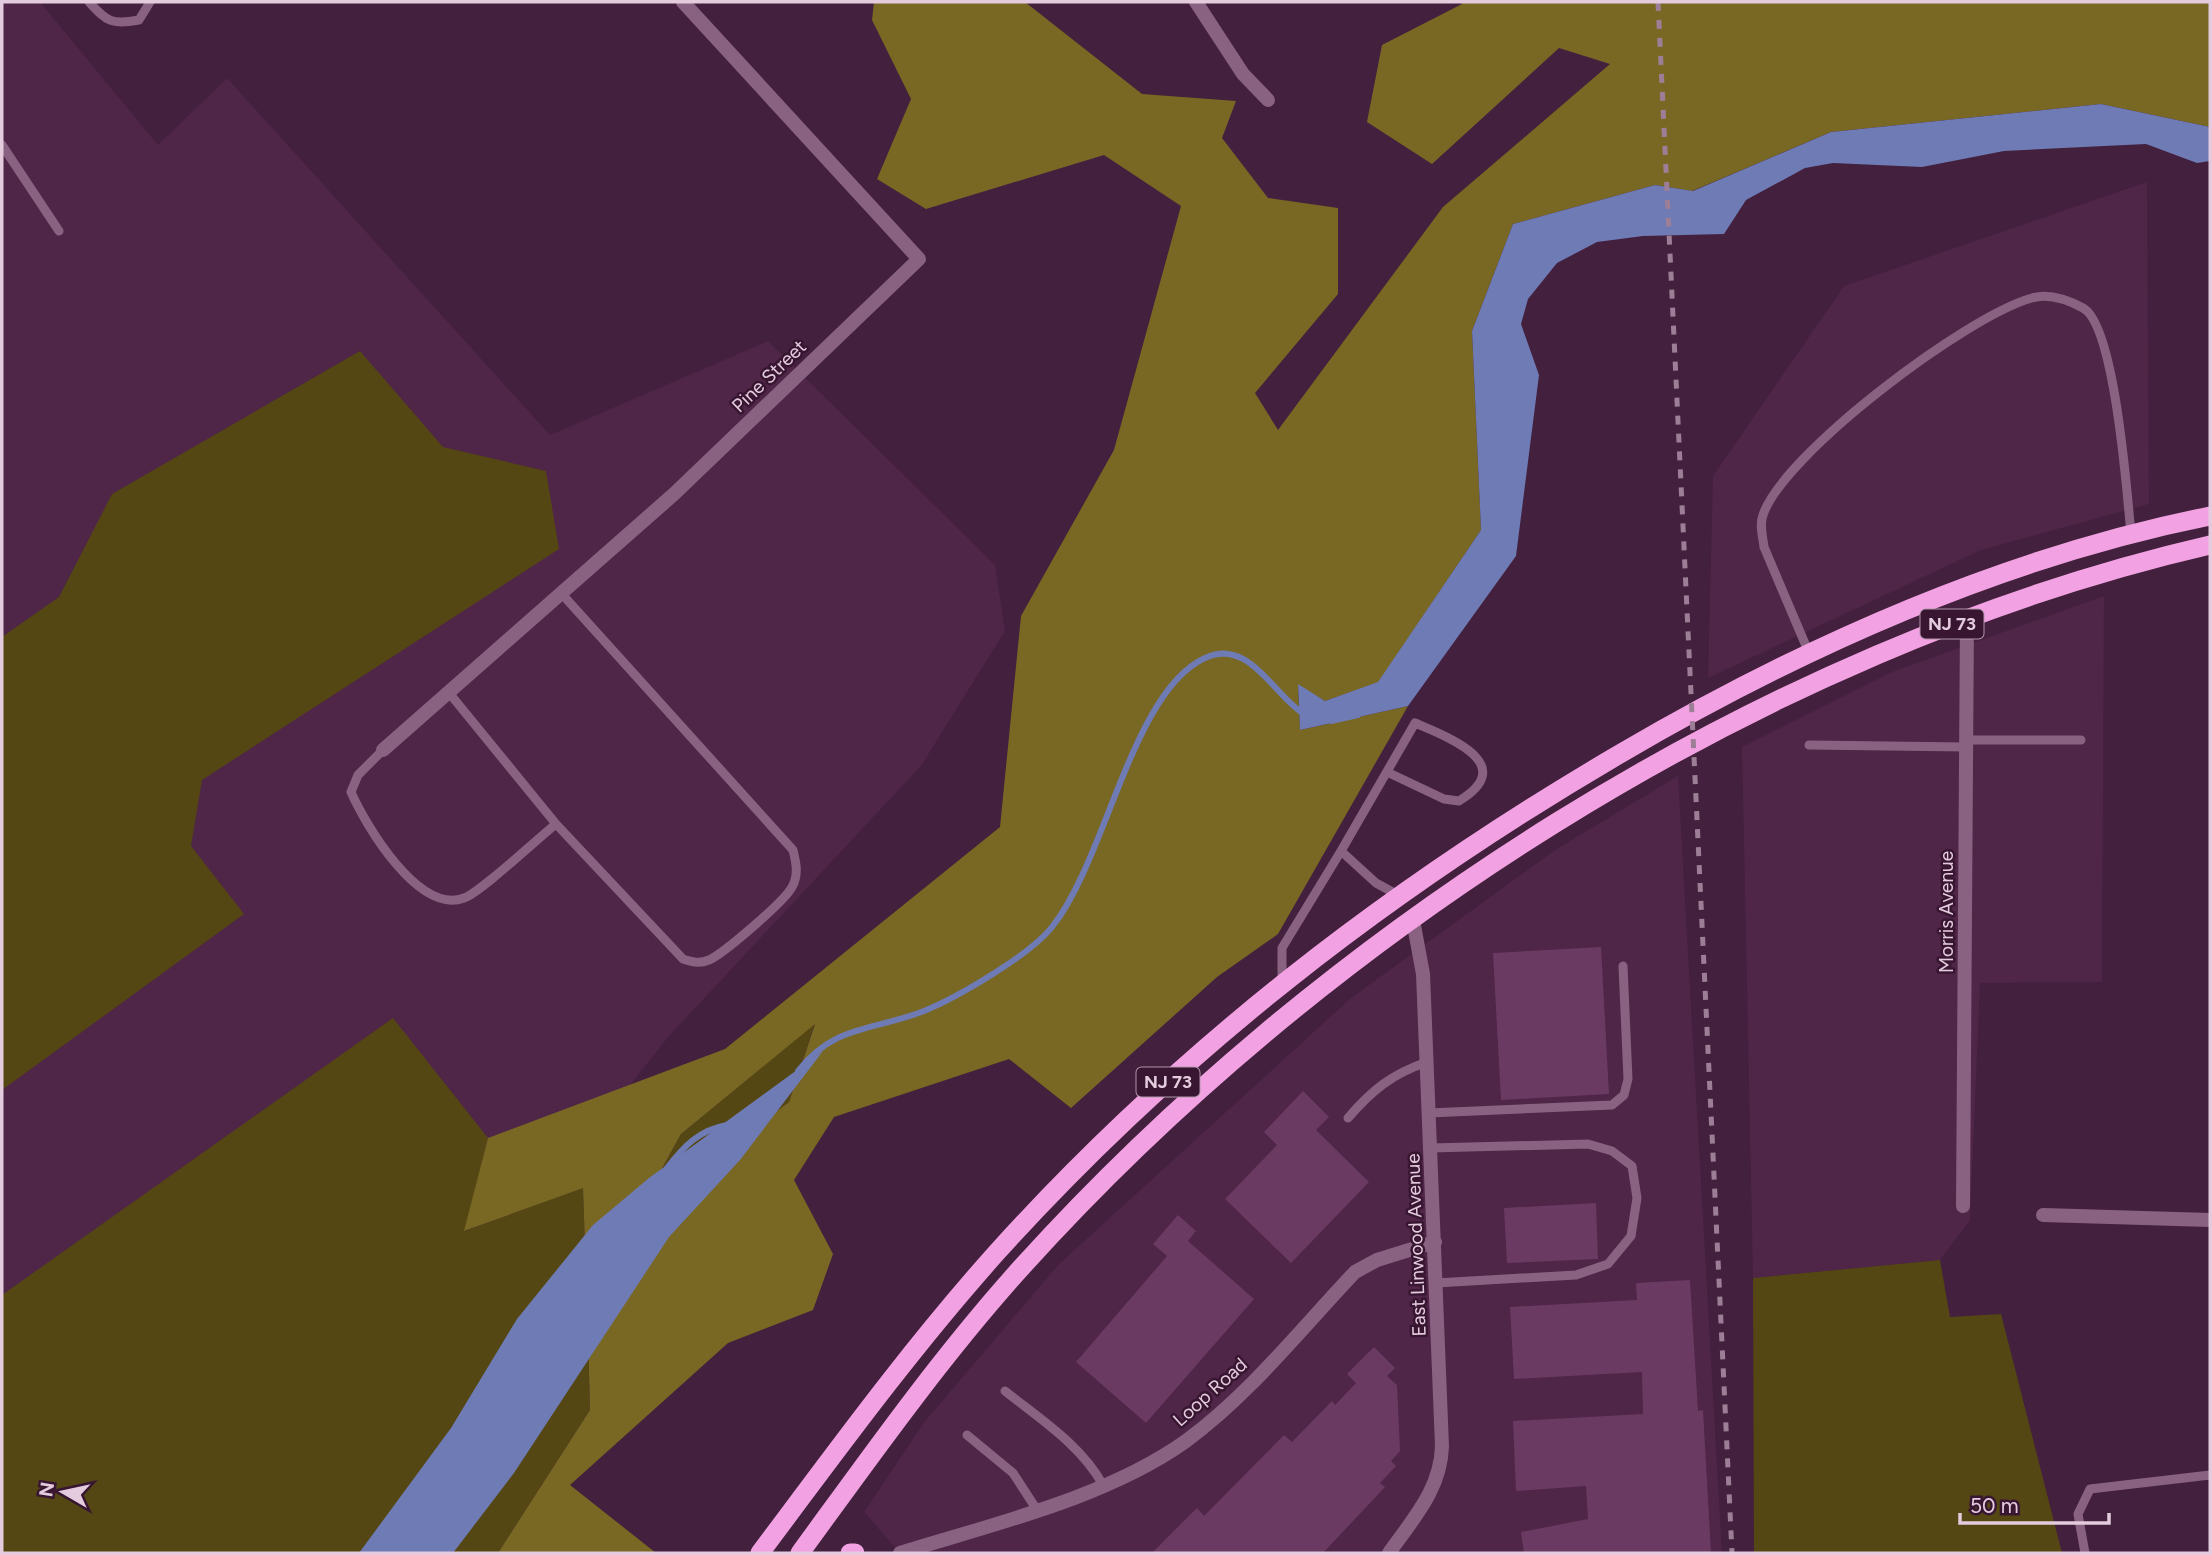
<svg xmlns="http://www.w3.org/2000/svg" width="2212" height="1555" font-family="Figtree,sans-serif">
  <rect width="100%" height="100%" fill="#43203d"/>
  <path fill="#4f2548" d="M2 2H40L158 145 227 78 550 435 768 341 995 565 1005 631 921 766 669 1036 545 1193 2 1553Z
    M2147 182 2149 504 1981 550 1708 678 1713 476 1844 286Z
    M2104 596 2102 982 1980 983 1970 1220 1940 1260 1753 1278 1742 747 1892 672Z
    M1678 776 1722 1553H900L864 1512 925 1421 1059 1264 1351 998 1555 850Z"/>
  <path fill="#544713" d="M360 351 443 447 546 471 559 549 202 780 191 846 244 914 2 1090V637L59 597 112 494Z
    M393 1018 488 1138 465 1231 583 1187 587 1303 681 1134 815 1023 789 1102 682 1181 588 1334 590 1410 498 1553H2V1295Z
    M1940 1260 1950 1317 2001 1314 2062 1553H1754L1753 1278Z"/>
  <path fill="#796823" d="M874 2H1025L1142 94 1236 101 1222 138 1268 198 1338 208V294L1255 393 1278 430 1443 207 1610 64 1559 48 1432 164 1367 122 1382 45 1462 4 1461 2H2210V127L2101 104 1831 132 1692 191 1655 185 1513 224 1472 331 1481 530 1378 683 1325 701 1298 685 1300 730 1408 706 1278 934 1217 977 1071 1108 1009 1059 834 1117 794 1180 833 1254 813 1310 728 1343 570 1485 656 1553H498L590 1410 588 1334 682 1181 789 1102 815 1024 681 1134 587 1304 583 1188 464 1231 488 1138 725 1049 1000 827 1021 616 1114 450 1181 206 1104 155 926 209 877 179 911 99 872 20Z"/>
  <path fill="#6f7bb5" d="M2101 104 2210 127V161L2197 163 2146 144 2004 151 1922 167 1833 163 1805 168 1746 200 1724 234 1643 236 1597 242 1557 263 1528 299 1521 324 1539 375 1516 556 1408 706 1300 730 1298 684 1325 701 1378 682 1481 530 1472 331 1513 224 1655 185 1693 191 1831 132Z
    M823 1051 740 1160 669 1237 514 1473 453 1553H359L451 1428 517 1319 593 1225 649 1178Z"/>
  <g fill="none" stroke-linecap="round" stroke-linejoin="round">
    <path stroke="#6f7bb5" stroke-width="6" d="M1331 721 1358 715
      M798 1071C835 1024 873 1031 924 1011 958 997 1030 955 1052 927 1106 860 1132 691 1205 658 1249 637 1274 696 1304 714
      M667 1168C684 1146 699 1130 727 1125"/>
  </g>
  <path fill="#6b3a62" d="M1601 947 1609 1094 1501 1100 1493 953Z
    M1303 1091 1329 1117 1316 1130 1369 1182 1291 1263 1225 1199 1277 1145 1264 1132Z
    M1596 1203 1598 1259 1507 1263 1504 1208Z
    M1178 1215 1196 1231 1188 1241 1254 1299 1146 1423 1076 1362 1167 1256 1153 1244Z
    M1690 1280 1698 1411 1703 1410 1711 1553H1524L1521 1532 1588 1519 1586 1486 1516 1491 1513 1421 1643 1414 1642 1372 1514 1379 1510 1307 1637 1300 1636 1283Z
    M1374 1347 1395 1368 1387 1376 1397 1385 1400 1451 1391 1461 1396 1466 1380 1483 1385 1487 1323 1553H1152L1197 1508 1204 1516 1284 1435 1292 1442 1332 1401 1335 1405 1356 1383 1347 1374Z"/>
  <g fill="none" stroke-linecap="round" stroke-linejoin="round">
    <path stroke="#8a6281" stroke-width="9" d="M89 2C107 22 112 25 139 20L150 2
      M2 145 59 231
      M1809 653 1764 547C1763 537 1759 525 1763 515 1783 454 1968 315 2032 298 2049 293 2068 300 2083 308 2115 325 2127 494 2131 534
      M450 694 556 824 683 959C692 962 699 964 709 960 723 954 785 901 792 887 799 875 796 862 793 850L561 593
      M1966 740H2081
      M1809 745 1966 747
      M383 750 358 775 351 792C366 826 419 915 464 898 481 892 537 839 556 824
      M1341 851 1415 723C1448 737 1520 764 1459 801L1444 799 1387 772
      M1282 981V948L1341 851 1376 883 1398 895
      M1429 1113 1612 1105 1624 1095 1628 1079 1623 966
      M1348 1118C1372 1090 1392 1074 1427 1062
      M1431 1148 1588 1144 1612 1151 1632 1166 1637 1198 1631 1236 1608 1264 1576 1275 1436 1283
      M1005 1391C1040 1419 1081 1445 1103 1485
      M967 1435 1013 1473 1037 1510
      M2085 1553 2078 1514 2090 1489 2210 1475"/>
    <path stroke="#8a6281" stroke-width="14" d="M1196 2 1243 74 1268 100
      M383 750 674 494 919 259 683 2
      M1963 1206 1967 618
      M2043 1215 2210 1220
      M900 1553C993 1524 1106 1498 1186 1441 1250 1394 1301 1329 1355 1272L1377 1260 1435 1242
      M1389 1553C1413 1519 1441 1489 1442 1446L1423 974 1413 920"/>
    <path stroke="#f2a2e2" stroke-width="19" d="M760 1553C837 1450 912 1347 998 1251 1179 1051 1386 891 1618 755 1802 647 2000 558 2210 516
      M800 1553C868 1460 935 1365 1012 1278 1316 936 1763 648 2210 545
      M850 1553H855"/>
    <path stroke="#9c7f96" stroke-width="5" stroke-dasharray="9 9" stroke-linecap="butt" d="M1658 2 1732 1553"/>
  </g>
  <g text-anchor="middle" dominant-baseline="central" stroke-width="5" stroke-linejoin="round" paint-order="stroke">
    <g fill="#381632" stroke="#b095aa" stroke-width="2">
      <rect x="1920.5" y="609.5" width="63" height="29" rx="5"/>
      <rect x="1136.5" y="1067.5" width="63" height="29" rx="5"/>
    </g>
    <g font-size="18" font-weight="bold" fill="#e4ccde">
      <text x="1952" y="624">NJ 73</text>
      <text x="1168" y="1082">NJ 73</text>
    </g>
    <g font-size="19" fill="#e4ccde" stroke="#381632">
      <text transform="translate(769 376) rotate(-44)">Pine Street</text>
      <text transform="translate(1946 912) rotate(-90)">Morris Avenue</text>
      <text transform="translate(1416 1245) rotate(-92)">East Linwood Avenue</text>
      <text transform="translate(1210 1392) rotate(-42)">Loop Road</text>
    </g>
  </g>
  <rect width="2212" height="1555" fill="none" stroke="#e4ccde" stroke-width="7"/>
  <g transform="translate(63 1492) rotate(279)" stroke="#381632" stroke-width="5" paint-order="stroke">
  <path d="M0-5L12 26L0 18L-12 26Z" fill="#e4ccde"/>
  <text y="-10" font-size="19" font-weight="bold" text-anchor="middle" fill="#e4ccde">N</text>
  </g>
  <path d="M1960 1513v10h149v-10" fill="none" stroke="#e4ccde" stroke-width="3.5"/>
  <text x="1970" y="1513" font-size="21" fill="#e4ccde" stroke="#381632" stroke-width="5" paint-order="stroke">50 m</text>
</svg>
